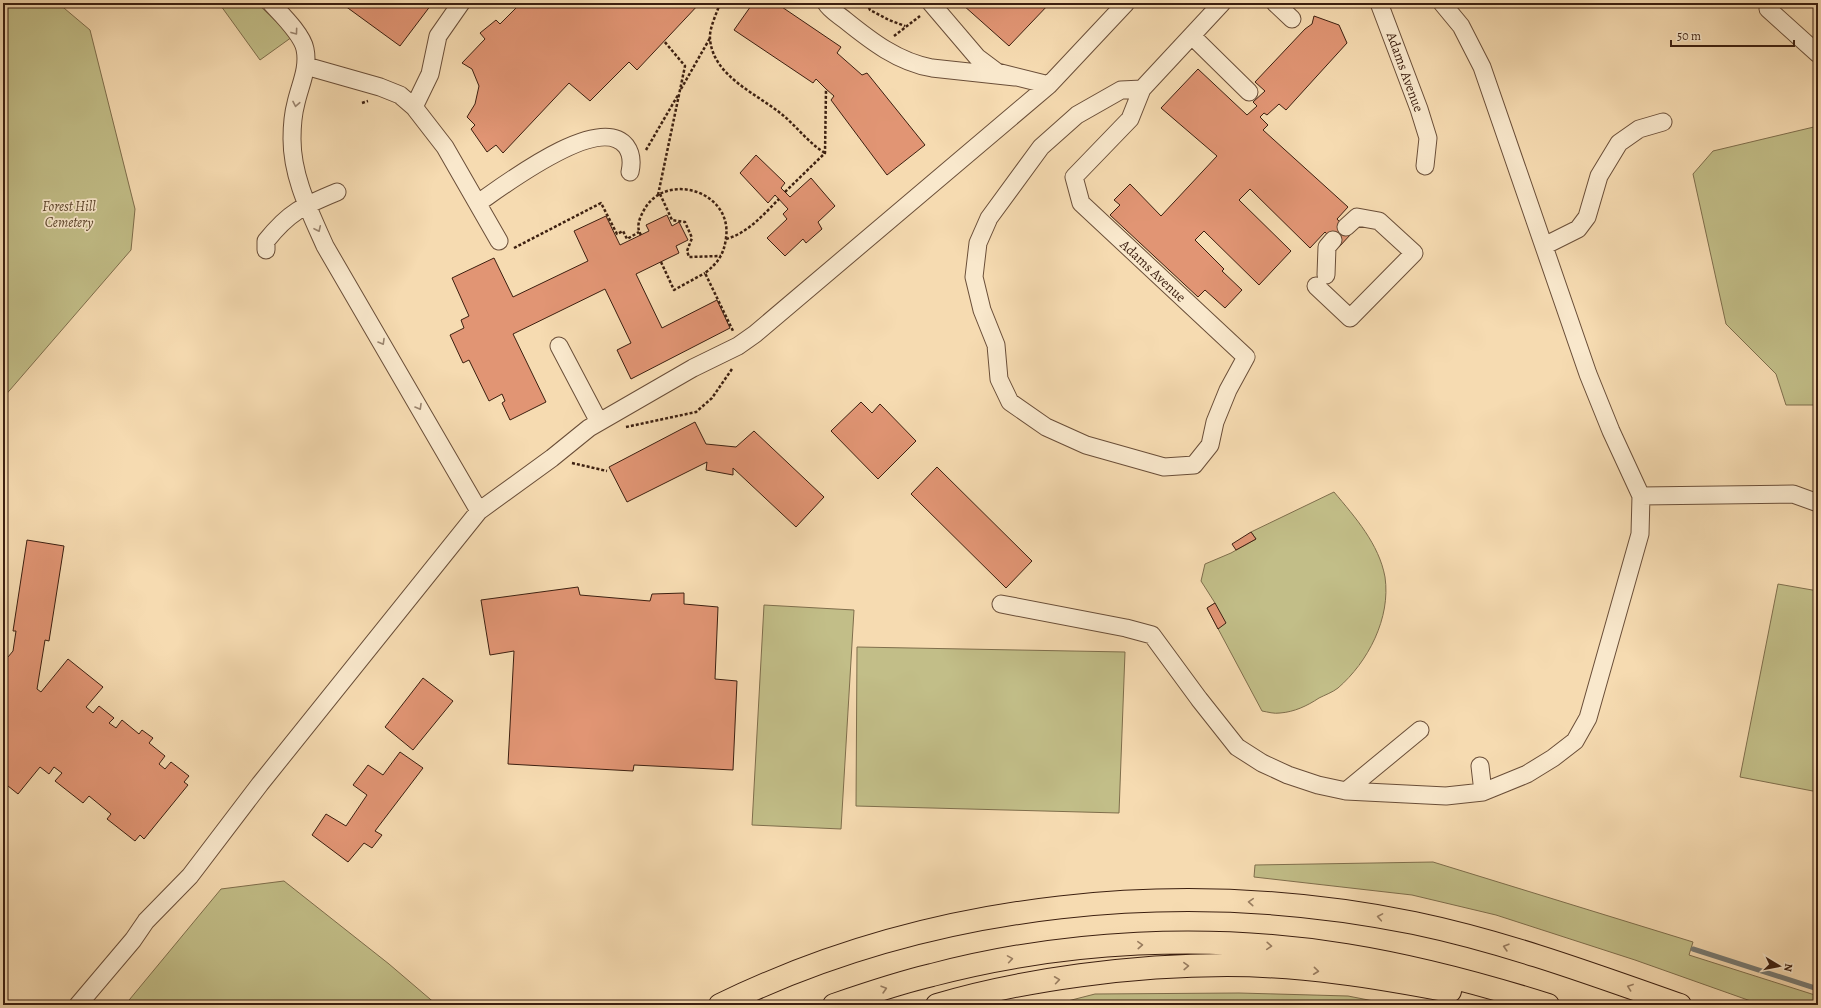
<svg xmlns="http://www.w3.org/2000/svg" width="1821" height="1008" font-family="Alegreya,serif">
  <rect width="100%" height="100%" fill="#f6dbb1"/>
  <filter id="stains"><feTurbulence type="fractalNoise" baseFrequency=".005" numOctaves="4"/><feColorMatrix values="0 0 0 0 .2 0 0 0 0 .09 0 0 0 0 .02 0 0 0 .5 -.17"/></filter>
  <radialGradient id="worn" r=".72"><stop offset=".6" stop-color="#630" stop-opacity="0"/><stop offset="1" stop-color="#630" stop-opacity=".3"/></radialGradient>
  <path fill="#c2be88" stroke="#7f6e4c" d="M3 3H58L90 30 135 209 131 250 3 398Z
    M224 3H257L292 37 260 60 221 6Z
    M1818 126V405H1786L1776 374 1726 324 1693 174 1713 151Z
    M1334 492C1355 517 1379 544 1385 577 1391 618 1368 662 1338 688 1333 692 1325 695 1319 698 1307 706 1294 712 1280 713 1274 714 1268 712 1262 711L1207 608 1215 603 1201 581 1205 564 1231 553 1256 539 1251 532Z
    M1778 584 1818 591V792L1740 777Z
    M764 605 854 610 841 829 752 825Z
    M857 647 1125 652 1119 813 856 806Z
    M1433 862 1693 942 1689 955 1818 996V1005H1762L1635 960 1496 915 1412 895 1254 877 1255 865Z
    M284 881 389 964 437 1005H125L221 889Z
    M1239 993 1348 996 1394 1005H1052L1095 994Z"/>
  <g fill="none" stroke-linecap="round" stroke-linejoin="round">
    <path stroke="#787b74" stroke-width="5" d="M1693 949 1818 989"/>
  </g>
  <path fill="#e19574" stroke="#3c1f10" d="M341 3H429L431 5 400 46Z
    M521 3H700L637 70 629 62 590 101 569 83 503 153 496 145 487 152 471 129 475 125 467 117 475 104 479 86 472 69 462 63 485 39 480 33 496 20 500 24Z
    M753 3H776L841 47 837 53 862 75 867 73 925 145 887 175 831 100 834 96 826 89 816 79 813 83 734 30Z
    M945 3H957L946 8Z
    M965 3H1050L1009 46 963 5Z
    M1314 16 1339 25 1347 43 1286 110 1279 104 1267 115 1264 113 1260 117 1268 125 1263 130 1348 207 1337 219 1351 234 1339 247 1325 232 1310 248 1250 189 1239 200 1291 251 1259 285 1204 231 1195 240 1224 269 1222 271 1242 290 1225 308 1205 290 1198 297 1110 215 1120 205 1114 200 1130 184 1161 216 1217 156 1161 108 1198 69 1247 115 1257 106 1253 102 1265 91 1255 82 1305 29 1312 24Z
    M756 155 785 183 781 188 790 197 811 178 835 206 818 222 822 229 806 243 803 239 785 256 767 238 787 219 783 214 788 209 775 195 768 203 740 173Z
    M667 215 672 226 679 222 688 240 676 246 679 253 636 274 662 328 717 300 730 328 631 379 617 350 631 343 605 289 513 334 546 402 510 420 502 403 505 401 502 394 489 401 469 360 463 363 450 335 464 328 461 320 469 316 452 278 494 258 513 297 588 261 574 231 606 216 620 245 649 231 646 225Z
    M861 402 872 413 880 404 916 441 878 479 831 431Z
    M695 422 706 444 736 447 754 431 824 497 796 527 733 468V475L706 470 707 462 627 502 609 467Z
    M937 467 1032 561 1006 588 911 494Z
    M1251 532 1256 539 1236 550 1232 544Z
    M27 540 64 546 49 641 45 640 37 689 41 692 68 659 103 687 86 707 93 713 99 706 114 718 109 723 116 728 122 720 139 734 142 730 153 738 149 743 165 756 159 764 165 769 171 762 189 776 184 782 188 785 144 839 140 835 135 841 107 819 111 814 89 796 83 803 55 781 62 773 54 767 49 774 40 767 18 794 3 782V647L7 650 4 654 8 657 13 651 16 631H13Z
    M578 587 580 595 650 601 652 594 684 593V604L718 607 715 679 737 681 733 770 634 765 633 771 508 764 514 651 490 655 481 600Z
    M1215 603 1226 623 1218 629 1207 608Z
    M423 678 453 701 413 750 385 727Z
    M400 752 423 768 375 831 382 835 372 848 364 843 348 862 312 835 326 814 346 826 367 795 353 785 368 765 383 775Z"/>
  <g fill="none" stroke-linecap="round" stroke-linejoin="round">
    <defs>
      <path id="minor" d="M271 3C281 14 302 34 305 49 309 68 300 85 296 103 293 114 292 128 292 139 292 177 310 212 325 246L479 511
        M826 3C830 10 839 15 845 20 871 41 898 62 932 68L1015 77
        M931 3 977 57 997 72 1049 85
        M1275 3 1292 19
        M1379 3 1419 109 1428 138 1425 166
        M1768 9 1818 54
        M1192 36 1249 92
        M306 66 380 87 400 95 414 107 445 147 499 241
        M1142 89 1121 90 1077 115 1041 147 989 218 978 243 974 277 982 310 996 345 999 379 1010 402 1046 427 1086 445 1164 467 1194 465 1210 445 1215 422 1228 390 1246 357 1081 203 1074 177 1130 119 1142 89 1222 3
        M414 107 430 74 438 36 461 3
        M478 203C503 186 599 112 626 146 632 154 632 163 630 172
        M1544 246 1578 229 1587 217 1599 176 1619 143 1639 129 1663 122
        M266 250V241C289 212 303 206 337 192
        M1326 275 1327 247 1333 240
        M1316 286 1350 318 1414 253 1379 221 1357 217 1346 227
        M559 346 599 422
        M1641 496 1793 494 1818 503
        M1001 604 1126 628 1152 635 1199 699 1237 747 1262 763 1288 775 1318 785 1346 791 1446 796 1483 792 1527 774 1553 758 1575 741 1588 718 1640 534 1641 496 1611 431 1588 374 1482 67 1461 26 1442 3
        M1480 766 1483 792
        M1346 791 1420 730
        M78 1005 133 940 146 921 190 876 260 784 479 511 552 458 589 428 693 368 738 346 755 334 1049 85 1126 3"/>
      <path id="highway" d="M720 1005C933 901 1183 876 1414 923 1505 942 1592 974 1680 1005
        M834 1005C866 994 898 983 932 975 1065 940 1210 933 1346 955 1414 966 1482 984 1548 1005
        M937 1005C1024 979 1136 965 1227 965 1302 965 1377 977 1450 991"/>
    </defs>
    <use href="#minor" stroke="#6a4e38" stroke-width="19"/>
    <use href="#highway" stroke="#3c1f10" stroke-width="24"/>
    <path stroke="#3c1f10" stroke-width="2.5" stroke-dasharray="3 2" stroke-linecap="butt" d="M720 3C717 13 709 28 710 39 713 75 753 92 779 112 796 125 807 142 825 153
      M867 3 870 10 889 20 905 26
      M894 36 920 16
      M681 89 710 38
      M362 103 368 101
      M646 150 678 95
      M785 192 825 153 826 89
      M660 194 672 220 685 222 692 238 687 251 689 257 721 256
      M658 195 685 66 664 41
      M641 235C636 228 639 219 643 212 663 170 733 190 726 238 724 254 718 263 705 273L733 331
      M726 239C748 233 763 215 779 199
      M514 248 601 203 617 234 623 231 627 239 639 232
      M661 262 674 290 705 273
      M626 427 696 412 712 398 732 369
      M572 463 607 471"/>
    <use href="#minor" stroke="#f9e8cc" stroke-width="17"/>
    <use href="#highway" stroke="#f6dbb1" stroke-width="22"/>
  </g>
  <defs><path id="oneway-chevron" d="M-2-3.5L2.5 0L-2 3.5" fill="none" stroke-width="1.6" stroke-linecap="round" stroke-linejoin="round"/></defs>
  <g stroke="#9a846e">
    <use href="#oneway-chevron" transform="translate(295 32) rotate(54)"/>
    <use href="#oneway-chevron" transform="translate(296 104) rotate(101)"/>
    <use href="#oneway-chevron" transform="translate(318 229) rotate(65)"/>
    <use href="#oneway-chevron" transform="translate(382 342) rotate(60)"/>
    <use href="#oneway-chevron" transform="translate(419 407) rotate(60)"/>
  </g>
  <g stroke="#997d60">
    <use href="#oneway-chevron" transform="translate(1251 902) rotate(-176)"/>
    <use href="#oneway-chevron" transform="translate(1380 917) rotate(-170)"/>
    <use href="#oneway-chevron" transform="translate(1140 945) rotate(-3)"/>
    <use href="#oneway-chevron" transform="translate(1269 946) rotate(4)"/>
    <use href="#oneway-chevron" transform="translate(1506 947) rotate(-164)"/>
    <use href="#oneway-chevron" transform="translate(1010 959) rotate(-9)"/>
    <use href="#oneway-chevron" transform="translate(1186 966) rotate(-2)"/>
    <use href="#oneway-chevron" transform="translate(1316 971) rotate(6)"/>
    <use href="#oneway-chevron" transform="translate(1057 980) rotate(-8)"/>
    <use href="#oneway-chevron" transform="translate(1630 987) rotate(-160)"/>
    <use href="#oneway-chevron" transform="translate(884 989) rotate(-16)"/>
  </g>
  <g text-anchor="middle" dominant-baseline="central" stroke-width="3.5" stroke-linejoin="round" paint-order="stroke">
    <g font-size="14" fill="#3c1f10" stroke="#f9e8cc">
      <text transform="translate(1405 72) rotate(70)">Adams Avenue</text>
      <text transform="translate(1153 271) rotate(43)">Adams Avenue</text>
    </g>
    <g font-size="14" font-style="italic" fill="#5e472e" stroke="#f9e8cc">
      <text x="69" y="206">Forest Hill<tspan x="69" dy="16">Cemetery</tspan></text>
    </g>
  </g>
  <rect width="1821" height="1008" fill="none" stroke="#f6dbb1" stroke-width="16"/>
  <rect x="4" y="4" width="1813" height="1000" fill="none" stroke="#3c1f10" stroke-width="2"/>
  <rect x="8" y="8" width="1805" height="992" fill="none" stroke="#3c1f10"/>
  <g transform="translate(1779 966) rotate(100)" stroke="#f9e8cc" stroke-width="3" paint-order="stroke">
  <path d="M0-3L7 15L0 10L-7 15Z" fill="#3c1f10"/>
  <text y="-6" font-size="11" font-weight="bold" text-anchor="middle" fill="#3c1f10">N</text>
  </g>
  <path d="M1671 40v6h123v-6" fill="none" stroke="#3c1f10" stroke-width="2"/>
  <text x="1677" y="40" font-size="12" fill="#3c1f10" stroke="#f9e8cc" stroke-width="3" paint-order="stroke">50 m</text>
  <rect width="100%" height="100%" filter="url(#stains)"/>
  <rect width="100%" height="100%" fill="url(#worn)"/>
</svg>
